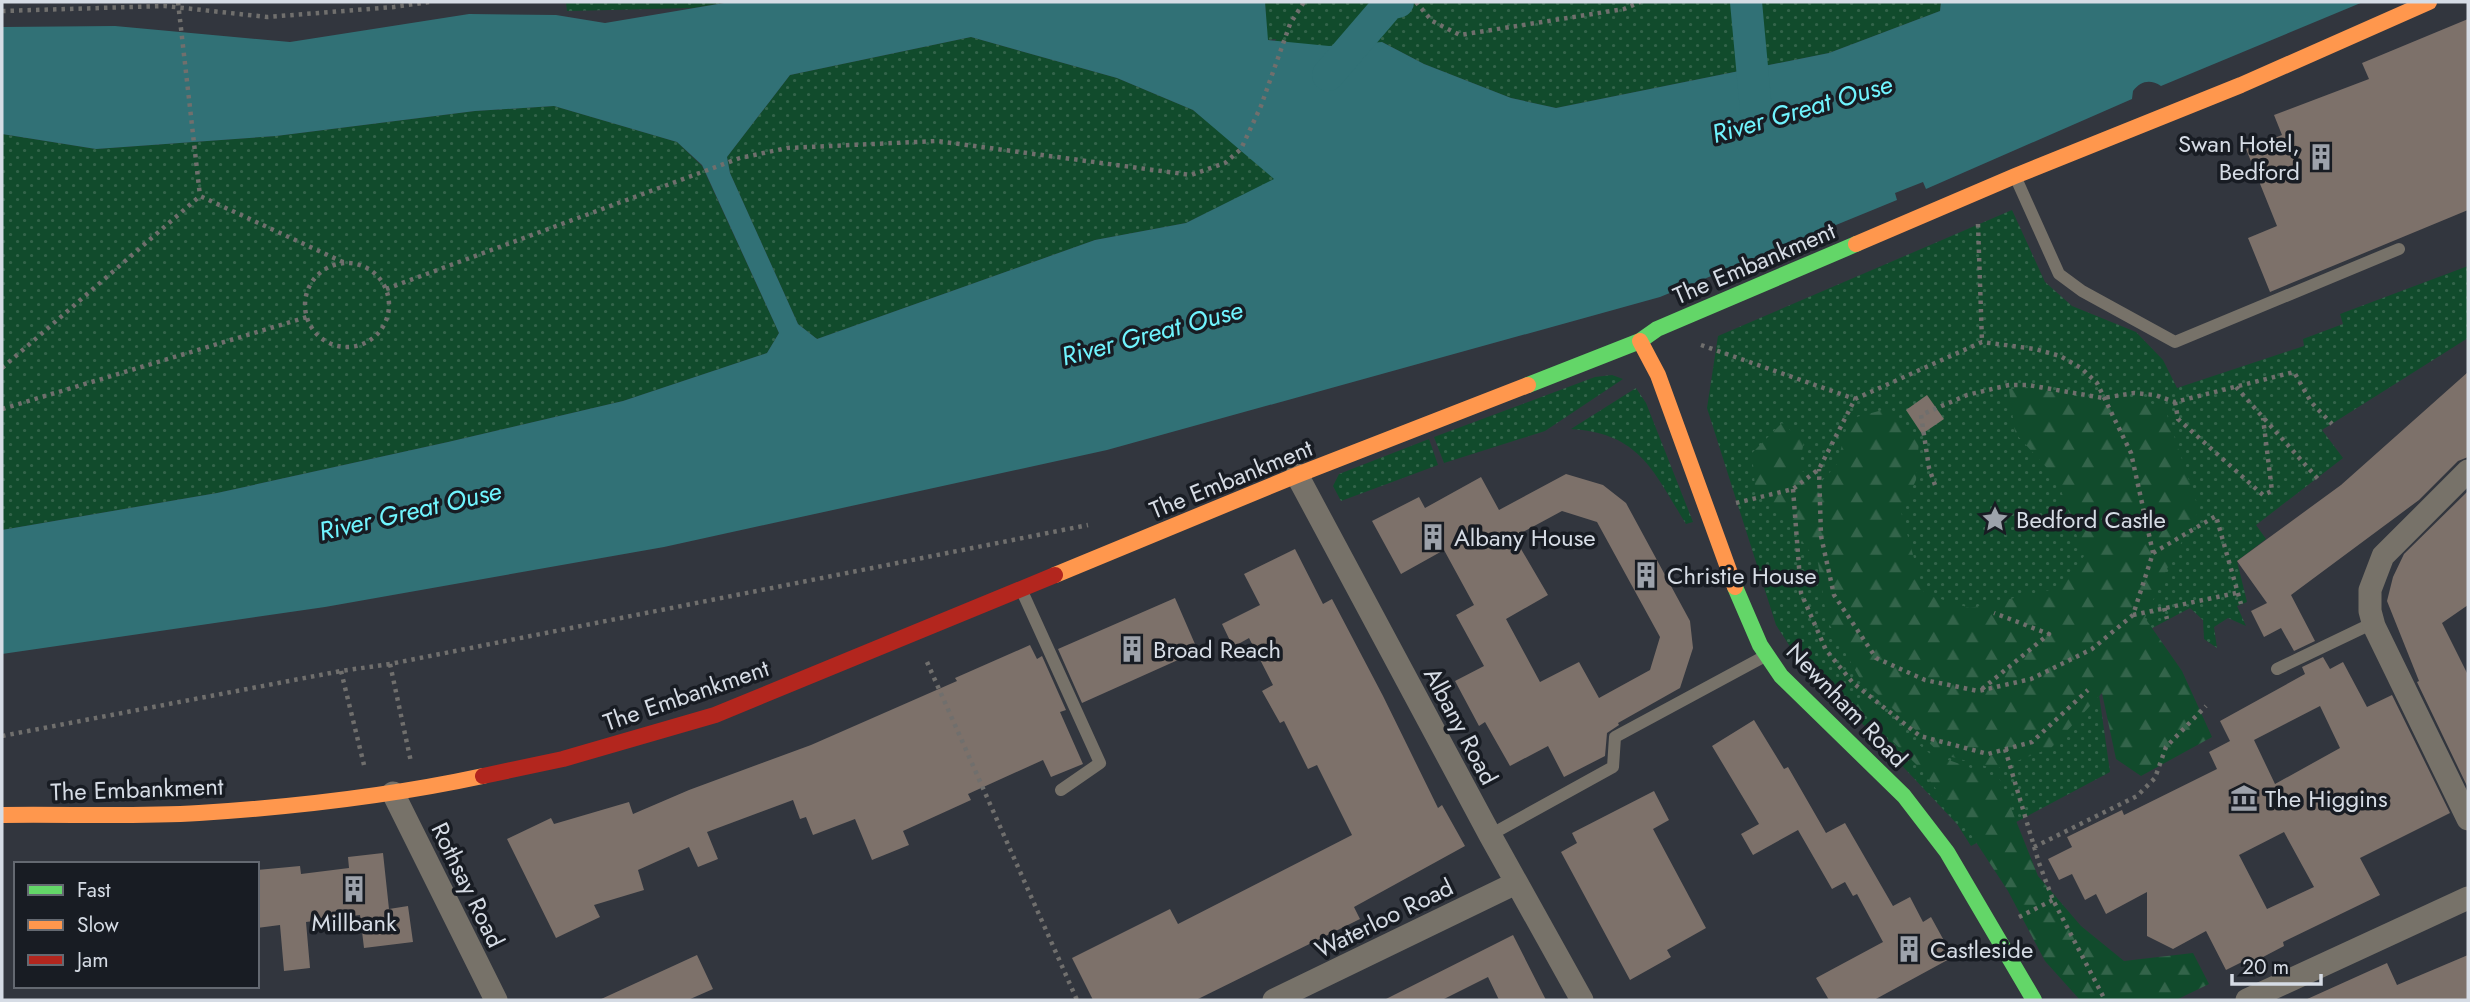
<svg xmlns="http://www.w3.org/2000/svg" width="2470" height="1002" font-family="Jost,sans-serif">
  <defs>
    <pattern id="green-dots" width="8" height="8" patternUnits="userSpaceOnUse" patternTransform="scale(1.75)"><rect width="8" height="8" fill="#114b2c"/><path d="M2 2h.1M6 6h.1" fill="none" stroke="#33644a" stroke-width="1.8" stroke-linecap="round"/></pattern>
    <pattern id="forest-firs" width="22" height="20" patternUnits="userSpaceOnUse" patternTransform="scale(1.75)"><rect width="22" height="20" fill="#114b2c"/><path d="M5 1l3.5 6h-7zM16 11l3.5 6h-7z" fill="#33644a"/></pattern>
  </defs>
  <rect width="100%" height="100%" fill="#32363e"/>
  <path fill="url(#green-dots)" d="M566 2H730L693 8 567 11Z
    M1265 2H1941L1940 11 1829 53 1556 108 1511 98 1424 64 1382 42 1275 179 1186 223 1095 240 817 339 798 324 730 173 727 157 790 75 971 37 1117 78 1193 110 1233 142 1276 39 1267 40Z
    M554 106 677 142 702 166 779 333 767 353 623 401 448 442 217 493 2 530V134L96 149 276 136 475 111Z
    M2012 210 2045 282 2072 306 2136 332 2163 360 2177 388 2304 346 2303 339 2343 324 2340 314 2468 266V338L2322 430 2343 458 2256 525 2266 539 2237 561 2247 602 2237 606 2246 626 2228 618 2214 627 2217 648 2204 639 2203 620 2190 608 2094 659 2110 772 1971 846 1957 824 1791 648 1776 625 1707 408 1718 336Z
    M1612 375 1623 379 1545 431 1444 463 1434 437 1595 377Z
    M1636 388 1646 403 1693 522 1686 524C1654 472 1640 433 1571 429Z
    M1429 439 1438 465 1341 501 1333 486 1339 474Z"/>
  <path fill="url(#forest-firs)" d="M2031 388 2098 400 2137 398 2165 409 2199 510 2167 569 2145 618 2182 671 2212 737 2141 776 2116 759 2102 693 2051 748 1996 769 1941 754 1859 677 1827 620 1818 563 1779 509 1755 486 1752 453 1782 423 1804 442 1798 469 1822 481 1837 464 1849 419 1890 408 1919 440 1916 480 1901 512 1924 594 1970 608 2059 588 2084 556 2057 479 2015 433 2009 389Z
    M1863 698 1929 753 1999 778 2038 876 2081 926 2124 961 2193 953 2209 984 2176 1000H2080L2045 961 2008 891 1970 833 1919 767 1856 706Z"/>
  <path fill="#317176" fill-rule="evenodd" d="M730 2H1265L1268 40 1329 46 1382 42 1424 64 1511 98 1556 108 1829 53 1940 11 1941 2H2363L2161 86C2150 79 2141 81 2133 91L2132 99 1926 189 1923 182 1895 193 1897 200 1660 297 1107 450 664 547 325 607 2 654V530L217 493 448 442 623 401 767 353 779 333 702 165 677 142 554 106 475 111 276 136 96 149 2 134V27L115 26 290 42 469 14 556 15 605 23ZM971 37 1117 78 1193 110 1274 179 1186 223 1095 240 817 339 798 324 730 173 727 157 790 75Z"/>
  <g fill="none" stroke-linecap="round" stroke-linejoin="round">
    <path stroke="#317176" stroke-width="32" d="M1746 2 1756 110
      M1328 75 1389 4 1398 2"/>
  </g>
  <path fill="#7d716a" fill-rule="evenodd" d="M2468 19V210L2270 292 2248 238 2277 226 2246 149 2282 135 2274 115 2369 79 2362 63Z
    M2468 372V457L2458 461 2419 500 2291 595 2315 641 2294 651 2281 628 2264 637 2251 611 2267 603 2237 561 2341 485Z
    M1927 395 1944 419 1922 434 1906 410Z
    M1566 474 1603 485 1626 503 1690 621 1693 648 1680 688 1618 723 1619 725 1607 733 1605 756 1564 777 1548 746 1510 766 1485 722 1479 726 1455 681 1484 666 1456 615 1474 605 1444 550 1401 574 1372 521 1419 497 1425 508 1481 477 1499 510ZM1562 511 1597 522 1660 637 1650 670 1599 698 1579 662 1540 682 1506 619 1548 595 1514 537Z
    M2468 491V605L2442 623 2468 675V788L2417 682 2419 681 2387 601 2393 577 2404 554Z
    M1295 549 1323 604 1332 599 1383 696 1438 808 1442 805 1465 846 1354 907 1360 919 1196 1000H1093L1072 958 1170 909 1178 924 1352 835 1317 765 1308 769 1284 721 1280 723 1262 691 1273 685 1249 638 1233 647 1222 624 1260 605 1244 574Z
    M1175 598 1198 651 1082 703 1058 649Z
    M1030 645 1037 659 1042 656 1066 710 1060 712 1083 764 1051 777 1043 760 968 794 971 800 903 831 909 845 872 860 855 819 813 835 806 817 800 819 793 800 707 832 718 859 698 867 689 847 638 870 644 890 594 905 600 917 556 938 507 839 551 818 554 824 629 802 633 814 689 790 811 745 957 681 955 678Z
    M2323 657 2330 669 2343 662 2367 707 2392 695 2450 813 2360 858 2380 895 2283 942 2284 946 2244 967 2242 962 2226 970 2206 931 2173 949 2147 936V892L2106 914 2096 894 2085 900 2072 874 2059 880 2048 859 2072 847 2067 837 2122 810 2124 815 2217 769 2209 752 2230 741 2220 721 2305 674 2302 667ZM2320 706 2340 748 2275 784 2254 740ZM2284 832 2314 887 2267 909 2239 855Z
    M1754 720 1784 769 1788 767 1826 833 1845 823 1893 906 1910 897 1923 922 1931 917 1953 957 1874 1000H1829L1816 978 1883 942 1857 894 1853 896 1845 882 1832 889 1798 830 1753 855 1741 834 1759 824 1712 746Z
    M1654 791 1669 820 1653 829 1706 928 1667 950 1671 957 1630 980 1561 852 1577 843 1572 833Z
    M383 853 389 909 408 906 413 942 364 948 360 915 306 922 310 968 284 971 280 925 257 928V870L300 866 301 874 349 868 348 857Z
    M1513 935 1546 1000H1499L1488 977 1442 1000H1384Z
    M697 955 713 989 688 1000H599Z
    M2468 955V1000H2305L2387 963 2397 985Z"/>
  <g fill="none" stroke-linecap="round" stroke-linejoin="round">
    <path stroke="#706f6d" stroke-width="4.5" stroke-dasharray="3.5 5" stroke-linecap="butt" d="M178 2 200 196
      M1416 2 1432 21 1460 35 1624 9 1640 2
      M2 11 165 6 267 17 394 7 429 2
      M1978 224 1982 342
      M305 305a42 42 0 1 1 84 0a42 42 0 1 1-84 0Z
      M386 289 740 158 787 148 937 141 1191 175 1225 163 1241 149 1261 106 1290 24 1304 2
      M1701 345 1855 399
      M2 368 200 196 345 263
      M2236 387 2318 479
      M2175 402 2178 419 2263 495 2272 491 2263 418
      M2 409 307 317
      M1935 485 1929 468 1921 415 1967 395 2009 385H2028L2103 398 2134 393 2155 395 2175 402 2294 372 2311 402 2332 424
      M1793 489 1801 593 1826 650 1853 683 1920 736 1988 754 2032 742 2088 690
      M1736 503 1793 489 1819 469 1855 399 1982 342 2035 349 2060 356 2081 368 2097 383 2131 453 2153 553 2133 615 2092 649 2031 679 1978 691 1925 680 1876 658 1834 595 1821 536 1819 469
      M2153 553 2216 516 2241 604
      M2164 608 2167 619
      M2133 615 2236 593
      M927 662 1077 1000
      M390 664 411 762
      M341 671 364 765
      M1982 689 2049 634 1994 613
      M2 736 341 671 390 664 1088 525
      M2005 749 2039 863 2053 900 2105 1000
      M2034 847 2137 796 2155 778 2166 747 2206 706
      M2019 917 2053 900"/>
    <path stroke="#777269" stroke-width="12" d="M2015 176 2059 274 2082 291 2175 342 2399 249
      M1021 589 1100 763 1061 790
      M2277 669 2373 623
      M1490 835 1613 767 1615 737 1767 655"/>
    <path stroke="#777269" stroke-width="23" d="M2468 471 2383 556 2370 590V611L2374 626 2468 819
      M1297 475 1490 835 1582 1000
      M393 793 496 1000
      M1274 1000 1516 883
      M2247 1000 2468 898"/>
    <path stroke="#63d668" stroke-width="16" d="M1528 385 1640 341 1657 329 1856 244
      M1735 587 1760 645 1781 676 1904 796 1947 852 2034 1000"/>
    <path stroke="#ff974d" stroke-width="16" d="M1856 244 2015 176 2241 85 2429 2
      M1640 341 1658 375 1735 587
      M1055 575 1297 475 1528 385
      M2 815C67 814 134 817 199 813 294 807 390 796 483 776"/>
    <path stroke="#b3261e" stroke-width="16" d="M483 776 563 759 715 715 1055 575"/>
  </g>
  <defs>
    <symbol id="building-bare" viewBox="-9 -9 18 18"><path d="M-4-6H4V6H1V3H-1V6H-4ZM-2.5-4.3h1.7v1.8h-1.7ZM.8-4.3h1.7v1.8H.8ZM-2.5-1h1.7V.8h-1.7ZM.8-1h1.7V.8H.8Z" fill="#9da2ab" stroke="#181c23" stroke-width="2.5" paint-order="stroke"/></symbol>
    <symbol id="sight-bare" viewBox="-9 -9 18 18"><path d="M0-6L1.8-2.2L6-1.7L2.9 1.2L3.7 5.4L0 3.3L-3.7 5.4L-2.9 1.2L-6-1.7L-1.8-2.2Z" fill="#9da2ab" stroke="#181c23" stroke-width="2.5" paint-order="stroke"/></symbol>
    <symbol id="museum-bare" viewBox="-9 -9 18 18"><path d="M0-6L6-3V-2H-6V-3ZM-5-1h2V3h-2ZM-1-1h2V3h-2ZM3-1h2V3H3ZM-6 4H6V6H-6Z" fill="#9da2ab" stroke="#181c23" stroke-width="2.5" paint-order="stroke"/></symbol>
  </defs>
  <g fill-rule="evenodd">
    <use href="#building-bare" x="2302" y="138" width="38" height="38"/>
    <use href="#sight-bare" x="1976" y="500" width="38" height="38"/>
    <use href="#building-bare" x="1414" y="518" width="38" height="38"/>
    <use href="#building-bare" x="1627" y="556" width="38" height="38"/>
    <use href="#building-bare" x="1113" y="630" width="38" height="38"/>
    <use href="#museum-bare" x="2225" y="779" width="38" height="38"/>
    <use href="#building-bare" x="335" y="870" width="38" height="38"/>
    <use href="#building-bare" x="1890" y="930" width="38" height="38"/>
  </g>
  <g text-anchor="middle" dominant-baseline="central" stroke-width="7" stroke-linejoin="round" paint-order="stroke">
    <g font-size="24" fill="#d6dce5" stroke="#181c23" text-anchor="start">
      <text x="2300" y="143" text-anchor="end">Swan Hotel,<tspan x="2300" dy="28">Bedford</tspan></text>
      <text x="2016" y="519">Bedford Castle</text>
      <text x="1454" y="537">Albany House</text>
      <text x="1667" y="575">Christie House</text>
      <text x="1153" y="649">Broad Reach</text>
      <text x="2265" y="798">The Higgins</text>
      <text x="354" y="922" text-anchor="middle">Millbank</text>
      <text x="1930" y="949">Castleside</text>
    </g>
    <g font-size="24" fill="#d6dce5" stroke="#181c23">
      <text transform="translate(1754 263) rotate(-23)">The Embankment</text>
      <text transform="translate(1231 479) rotate(-22)">The Embankment</text>
      <text transform="translate(686 695) rotate(-19)">The Embankment</text>
      <text transform="translate(1847 705) rotate(46)">Newnham Road</text>
      <text transform="translate(1461 726) rotate(62)">Albany Road</text>
      <text transform="translate(137 789) rotate(-2)">The Embankment</text>
      <text transform="translate(468 885) rotate(64)">Rothsay Road</text>
      <text transform="translate(1384 918) rotate(-26)">Waterloo Road</text>
    </g>
    <g font-size="26" font-style="italic" fill="#70f4fe" stroke="#181c23">
      <text transform="translate(1802 109) rotate(-16)">River Great Ouse</text>
      <text transform="translate(1152 333) rotate(-15)">River Great Ouse</text>
      <text transform="translate(410 511) rotate(-13)">River Great Ouse</text>
    </g>
  </g>
  <rect width="2470" height="1002" fill="none" stroke="#d6dce5" stroke-width="7"/>
  <rect x="14" y="862" width="245" height="126" fill="#181c23" stroke="#646971" stroke-width="2"/>
  <rect x="28" y="885" width="35" height="10" fill="#63d668" stroke="#646971" stroke-width="2"/>
  <text x="77" y="897" font-size="21" fill="#d6dce5">Fast</text>
  <rect x="28" y="920" width="35" height="10" fill="#ff974d" stroke="#646971" stroke-width="2"/>
  <text x="77" y="932" font-size="21" fill="#d6dce5">Slow</text>
  <rect x="28" y="955" width="35" height="10" fill="#b3261e" stroke="#646971" stroke-width="2"/>
  <text x="77" y="967" font-size="21" fill="#d6dce5">Jam</text>
  <path d="M2232 974v10h89v-10" fill="none" stroke="#d6dce5" stroke-width="3.5"/>
  <text x="2242" y="974" font-size="21" fill="#d6dce5" stroke="#181c23" stroke-width="5" paint-order="stroke">20 m</text>
</svg>
